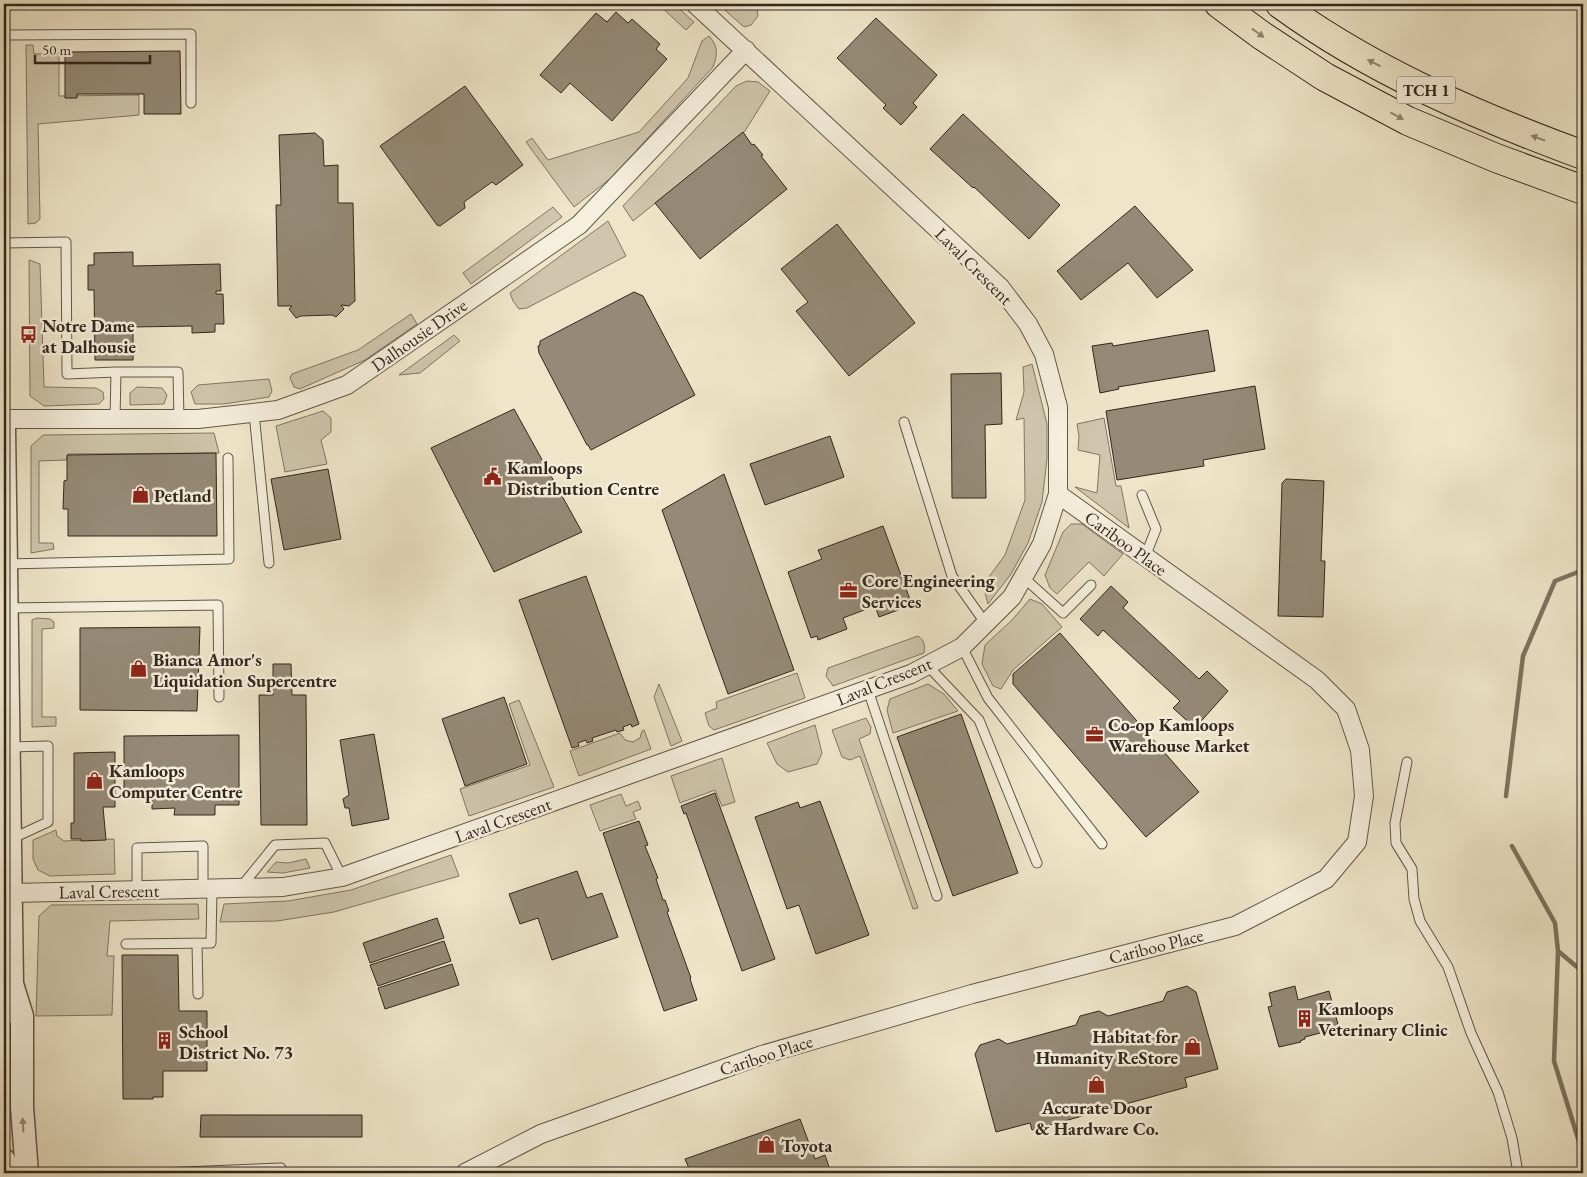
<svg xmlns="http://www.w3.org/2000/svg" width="1587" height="1177" font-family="'EB Garamond',serif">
  <rect width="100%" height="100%" fill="#efe6ca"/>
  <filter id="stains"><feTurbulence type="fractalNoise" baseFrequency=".004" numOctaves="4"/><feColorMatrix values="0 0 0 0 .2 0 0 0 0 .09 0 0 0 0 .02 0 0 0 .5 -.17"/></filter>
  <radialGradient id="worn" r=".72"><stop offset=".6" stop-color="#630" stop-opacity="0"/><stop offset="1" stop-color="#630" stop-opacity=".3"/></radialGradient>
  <path fill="#cfc6ad" stroke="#817665" d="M658 4H674L694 22 686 30Z
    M718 4H752L757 8 758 16 751 25 744 27Z
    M709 36C718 46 718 54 713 67L611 178 574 207 526 142 532 138 548 160 639 132 688 78 702 41Z
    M26 45H33L34 54 59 53V96L139 95V115L38 124 40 219 36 223 28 224Z
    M747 81 758 82 770 91 745 131 633 221 623 206 736 86Z
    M553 207 562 217 471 284 463 273Z
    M608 221 626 256 527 308 519 309 513 301 510 293Z
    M29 260 40 264 44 387 96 388 103 392 104 399 99 404 44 406 30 396Z
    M411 314 417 324 365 360 300 389 294 387 290 378 292 374 358 350Z
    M454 335 460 341 420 373 399 375Z
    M1032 364 1047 424V459L1042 502 1028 543 1011 574 988 604 983 585 1005 555 1025 500 1024 418 1016 420 1024 392 1023 367Z
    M269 379 272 391 269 397 224 404H195L191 392 198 385Z
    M137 387 162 388 167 395 164 404 130 405V393Z
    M323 411 331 418V432L321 440 327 464 285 472 276 426Z
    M1104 418 1116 486H1121L1129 528 1075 487 1097 493 1100 455 1078 450 1079 436 1077 424Z
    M214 433 219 453 68 454 66 460 39 461V543H53L54 549 31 553V446L43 435Z
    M1071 524H1082L1123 554 1104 576 1089 562 1057 594 1050 588 1045 575 1063 532Z
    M1030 599 1042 604 1062 627 1013 670 1001 689 993 686 982 664 985 645 1012 620Z
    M37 618 50 619 54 622V628L42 629V717H56V726L32 727V620Z
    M918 636C925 641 925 645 924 653L833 686 826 676 828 668Z
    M797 673 805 698 714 730 709 726 705 713 717 708 716 702Z
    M659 684 682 741 671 746 654 697Z
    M928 684 944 694 958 711 893 733 887 710 890 699Z
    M519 700 554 787 469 816 460 789 530 765 509 704Z
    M866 718 871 727 870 734 859 739 918 908 913 909 860 756 850 760 842 757 832 730Z
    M815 725 822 753 817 764 788 772 777 764 767 743Z
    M644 730 651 749 579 776 570 751 620 733 625 740 633 742 640 738 642 731Z
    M722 758 735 802 722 806 715 790 680 803 671 776Z
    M621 794 626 806 638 801 641 809 633 812 636 819 600 831 590 805Z
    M56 830 57 836 64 841 114 839 115 874 50 876 38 870 33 859V840Z
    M451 855 459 876 334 912 277 921 220 922 224 904 288 901 351 890Z
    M306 859 310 868 283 873 267 872 276 862 288 863Z
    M198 904 199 919 110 921 107 956H114L112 1015 36 1016 39 916 51 905Z"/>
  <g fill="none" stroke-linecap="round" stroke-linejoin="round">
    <path stroke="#7d7361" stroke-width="4.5" d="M1506 796 1523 656 1555 581 1583 570
      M1512 846 1555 923 1558 951 1554 1061 1580 1145 1583 1151
      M1558 951 1583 972"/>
  </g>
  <path fill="#958a77" stroke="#33271d" d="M616 12 628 23 632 19 660 44 656 49 667 59 612 121 570 83 561 93 540 75 596 13 607 22Z
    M876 18 937 75 913 103 917 107 901 125 883 108 886 105 837 58Z
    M180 51 181 114H144V94H77V98H65V52Z
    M465 86 523 165 496 185 492 182 464 202 465 208 440 226 437 225 380 146Z
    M963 114 1060 205 1029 239 974 187 973 188 930 149Z
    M743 132 752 145 754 144 763 155 761 156 787 189 700 259 655 203Z
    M315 133 323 140 324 166 338 165V203H353L355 301 349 306 341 305 344 309 336 317 332 315 301 316 296 318 289 309 292 306H278L276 205H281L279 135Z
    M1135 206 1193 270 1157 298 1128 263 1081 300 1057 271Z
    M837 224 915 323 849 376 796 311 808 302 781 269Z
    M133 252V266L220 264 221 291H216V294H223L224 324H215V332L192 333V326L133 327V360H95L94 290H88V265H94V253Z
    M634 292 643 296 695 395 591 450 588 445H587L539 353 538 346 540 345V341Z
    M1208 330 1215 371 1118 387 1119 389 1100 393 1092 346 1112 343 1113 346Z
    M1001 373 1002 424 985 425 986 498H952L951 374Z
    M1255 386 1265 449 1203 460 1204 466 1117 480 1106 411Z
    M514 409 582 532 494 572 431 448Z
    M830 436 844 477 765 505 750 464Z
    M216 453 217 536H68V509H63L64 481 67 480V455Z
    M328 469 341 539 284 550 271 479Z
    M724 474 794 670 728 694 662 510Z
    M1286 479 1324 481 1321 561H1325L1323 617 1278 616 1282 483Z
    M883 526 912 605 879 617 875 606 843 618 847 629 818 640 817 636 811 638 788 572 822 559 818 550Z
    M586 576 639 724 632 727 631 724 623 727 624 730 617 732 616 730 592 738 593 741 587 743 586 740 578 743 579 746 572 748 519 600Z
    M1111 586 1128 602 1123 608 1199 679 1207 671 1228 691 1195 728 1173 708 1180 701 1103 630 1098 636 1080 619Z
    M200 627 197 711 80 710V628Z
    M1060 633 1199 792 1146 837 1013 684V674Z
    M273 664H291L292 695H306L307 825H261L259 695H273Z
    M504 697 527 764 465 786 442 719Z
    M961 714 1018 873 953 896 897 737Z
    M374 734 389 819 352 826 349 808H345L343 799 349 795 340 740Z
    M239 735V805H215V815H174L175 808 152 809V792H124V736Z
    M115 752V807H103L106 840 81 841V839H71V823H74V753Z
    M715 793 775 959 742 971 686 813 684 814 681 806Z
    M820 801 869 935 816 954 799 905 787 909 755 817 798 802 800 808Z
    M639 821 648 845 645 846 658 878 656 879 663 900H665L669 911 667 912 691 978 690 979 697 1000 664 1011 603 833Z
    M577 871 587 898 602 893 618 937 552 960 538 918 520 924 509 894Z
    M437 918 444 938 370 963 363 943Z
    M444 941 451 961 378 986 370 965Z
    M122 955H178L179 1011H207V1071H163V1097H153V1099H123Z
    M452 964 459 985 385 1009 378 988Z
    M1187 986 1196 992 1218 1069 1185 1078 1187 1087 1032 1130 1030 1123 996 1132 975 1054 980 1045 999 1039 1007 1044 1076 1025 1080 1016 1099 1011 1108 1016 1163 1001 1167 992Z
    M1295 986 1298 1000 1329 991 1339 1028 1305 1037V1039L1300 1041 1301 1042 1279 1047 1268 1007 1272 1006 1269 993Z
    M201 1115H362V1137H200Z
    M800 1119 815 1159 825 1155 831 1173H691L685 1159Z"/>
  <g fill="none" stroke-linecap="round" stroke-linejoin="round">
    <defs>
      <path id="service" d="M4 35 191 34V103
        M4 243 66 242 67 374 116 372
        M254 413 269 563
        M115 419 116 372H178L179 419
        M904 422 952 576 986 624
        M1142 495 1156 529 1145 557
        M6 564 229 559 228 458
        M1023 577 1063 613 1091 585
        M7 608 218 605 219 697
        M962 647 988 698 1102 844
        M927 665 979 720 1037 863
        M868 690 937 896
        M10 747 48 746V822L11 839
        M1407 762 1395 823 1396 843 1412 869 1414 899 1420 921 1448 967 1471 1033 1498 1092 1512 1138 1518 1173
        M241 887 275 845 325 843 342 877
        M137 890V848L203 846V889
        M197 943 198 994
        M126 944 211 943 212 889
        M159 1173 281 1168"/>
      <path id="minor" d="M4 419H198L278 410 347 385 579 225 746 50
        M12 893 283 887 342 877 911 674 962 647 1012 597 1042 544 1058 494V407L1044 354 1028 324 1000 287 695 4
        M465 1173 541 1134 762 1055 972 994 1235 926 1326 879 1357 842 1364 796 1360 750 1346 709 1317 680 1058 494"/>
      <path id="tertiary" d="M4 429 12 984 4 1014
        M12 984 22 1016V1107L27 1173
        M4 1160 6 1173"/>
      <path id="motorway" d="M1219 4 1261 35 1325 77 1408 121 1496 158 1583 190
        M1280 4C1372 71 1477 116 1583 155"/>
    </defs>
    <use href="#service" stroke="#625748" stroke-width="11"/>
    <use href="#minor" stroke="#625748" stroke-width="20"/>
    <use href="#tertiary" stroke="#625748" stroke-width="25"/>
    <use href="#motorway" stroke="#33271d" stroke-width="30"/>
    <use href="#service" stroke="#f5efdd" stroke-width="9"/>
    <use href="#minor" stroke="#f5efdd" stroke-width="18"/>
    <use href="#tertiary" stroke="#f5efdd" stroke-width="22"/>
    <use href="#motorway" stroke="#efe6ca" stroke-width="28"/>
  </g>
  <defs><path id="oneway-solid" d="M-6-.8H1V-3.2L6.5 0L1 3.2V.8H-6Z" transform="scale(1.25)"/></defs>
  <g fill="#918674">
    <use href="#oneway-solid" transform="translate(1258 33) rotate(36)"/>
    <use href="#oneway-solid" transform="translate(1374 63) rotate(-153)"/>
    <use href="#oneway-solid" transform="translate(1397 116) rotate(28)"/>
    <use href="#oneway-solid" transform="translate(1538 138) rotate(-160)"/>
  </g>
  <use fill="#948b7d" href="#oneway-solid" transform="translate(23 1125) rotate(-93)"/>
  <defs>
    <symbol id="bus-bare" viewBox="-9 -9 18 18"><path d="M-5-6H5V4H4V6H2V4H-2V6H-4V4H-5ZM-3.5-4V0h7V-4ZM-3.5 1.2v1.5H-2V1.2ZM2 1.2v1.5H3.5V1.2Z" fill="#8f2418" stroke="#f5efdd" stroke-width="2.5" paint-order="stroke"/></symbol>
    <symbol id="civic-bare" viewBox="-9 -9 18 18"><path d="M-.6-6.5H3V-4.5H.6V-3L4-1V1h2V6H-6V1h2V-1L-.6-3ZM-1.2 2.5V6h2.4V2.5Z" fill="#8f2418" stroke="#f5efdd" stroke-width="2.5" paint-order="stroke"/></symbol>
    <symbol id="shop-bare" viewBox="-9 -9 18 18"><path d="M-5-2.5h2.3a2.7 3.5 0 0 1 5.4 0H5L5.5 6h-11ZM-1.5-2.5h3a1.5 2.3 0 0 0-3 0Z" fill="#8f2418" stroke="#f5efdd" stroke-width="2.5" paint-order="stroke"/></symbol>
    <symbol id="office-bare" viewBox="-9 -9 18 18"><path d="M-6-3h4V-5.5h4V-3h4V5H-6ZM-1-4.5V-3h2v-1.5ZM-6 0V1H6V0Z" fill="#8f2418" stroke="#f5efdd" stroke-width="2.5" paint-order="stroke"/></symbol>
    <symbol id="building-bare" viewBox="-9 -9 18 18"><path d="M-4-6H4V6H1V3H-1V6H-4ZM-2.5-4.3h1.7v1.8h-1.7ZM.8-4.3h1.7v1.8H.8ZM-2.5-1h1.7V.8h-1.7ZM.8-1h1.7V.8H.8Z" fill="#8f2418" stroke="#f5efdd" stroke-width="2.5" paint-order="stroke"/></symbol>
  </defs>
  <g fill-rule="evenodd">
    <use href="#bus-bare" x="16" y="322" width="25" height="25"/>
    <use href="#civic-bare" x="480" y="464" width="25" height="25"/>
    <use href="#shop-bare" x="128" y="482" width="25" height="25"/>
    <use href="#office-bare" x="836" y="578" width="25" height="25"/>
    <use href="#shop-bare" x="126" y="656" width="25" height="25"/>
    <use href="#office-bare" x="1082" y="722" width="25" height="25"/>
    <use href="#shop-bare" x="82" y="768" width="25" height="25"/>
    <use href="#building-bare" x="1292" y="1006" width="25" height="25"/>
    <use href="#building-bare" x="152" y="1028" width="25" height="25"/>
    <use href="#shop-bare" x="1180" y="1034" width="25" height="25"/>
    <use href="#shop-bare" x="1084" y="1072" width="25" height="25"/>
    <use href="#shop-bare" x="754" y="1132" width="25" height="25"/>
  </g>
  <g text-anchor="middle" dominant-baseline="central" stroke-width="5" stroke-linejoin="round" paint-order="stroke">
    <rect fill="#f5efdd" stroke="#6d6357" stroke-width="1" x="1397" y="76.5" width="58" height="27" rx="4"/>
    <g font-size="16" font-weight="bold" fill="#33271d">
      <text x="1426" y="90">TCH 1</text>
    </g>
    <g font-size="18" fill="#33271d" stroke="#f5efdd">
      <text transform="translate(974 266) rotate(45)">Laval Crescent</text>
      <text transform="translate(419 335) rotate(-35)">Dalhousie Drive</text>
      <text transform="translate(1126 543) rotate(36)">Cariboo Place</text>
      <text transform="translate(884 681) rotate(-22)">Laval Crescent</text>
      <text transform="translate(503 820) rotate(-20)">Laval Crescent</text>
      <text transform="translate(109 891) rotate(-1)">Laval Crescent</text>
      <text transform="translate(1156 946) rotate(-14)">Cariboo Place</text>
      <text transform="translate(766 1055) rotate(-18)">Cariboo Place</text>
    </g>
    <g font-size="18" font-weight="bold" fill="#33271d" stroke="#f5efdd" text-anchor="start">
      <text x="42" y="325">Notre Dame<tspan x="42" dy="21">at Dalhousie</tspan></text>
      <text x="507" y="467">Kamloops<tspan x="507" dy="21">Distribution Centre</tspan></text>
      <text x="154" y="495">Petland</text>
      <text x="862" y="580">Core Engineering<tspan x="862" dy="21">Services</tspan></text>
      <text x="153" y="659">Bianca Amor's<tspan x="153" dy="21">Liquidation Supercentre</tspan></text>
      <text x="1108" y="724">Co-op Kamloops<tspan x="1108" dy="21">Warehouse Market</tspan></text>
      <text x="109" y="770">Kamloops<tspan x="109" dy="21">Computer Centre</tspan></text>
      <text x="1318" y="1008">Kamloops<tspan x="1318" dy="21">Veterinary Clinic</tspan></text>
      <text x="179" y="1031">School<tspan x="179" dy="21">District No. 73</tspan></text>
      <text x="1178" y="1036" text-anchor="end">Habitat for<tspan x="1178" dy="21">Humanity ReStore</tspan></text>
      <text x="1097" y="1107" text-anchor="middle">Accurate Door<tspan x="1097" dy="21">&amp; Hardware Co.</tspan></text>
      <text x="781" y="1145">Toyota</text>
    </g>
  </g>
  <rect width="1587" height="1177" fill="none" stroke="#efe6ca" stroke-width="20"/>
  <rect x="5" y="5" width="1577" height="1167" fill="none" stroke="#33271d" stroke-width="2.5"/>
  <rect x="10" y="10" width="1567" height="1157" fill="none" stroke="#33271d"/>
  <path d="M35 55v8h115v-8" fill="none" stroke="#33271d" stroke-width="2.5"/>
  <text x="42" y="55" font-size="15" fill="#33271d" stroke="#f5efdd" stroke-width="4" paint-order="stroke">50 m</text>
  <rect width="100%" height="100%" filter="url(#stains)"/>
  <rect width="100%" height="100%" fill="url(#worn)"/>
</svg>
